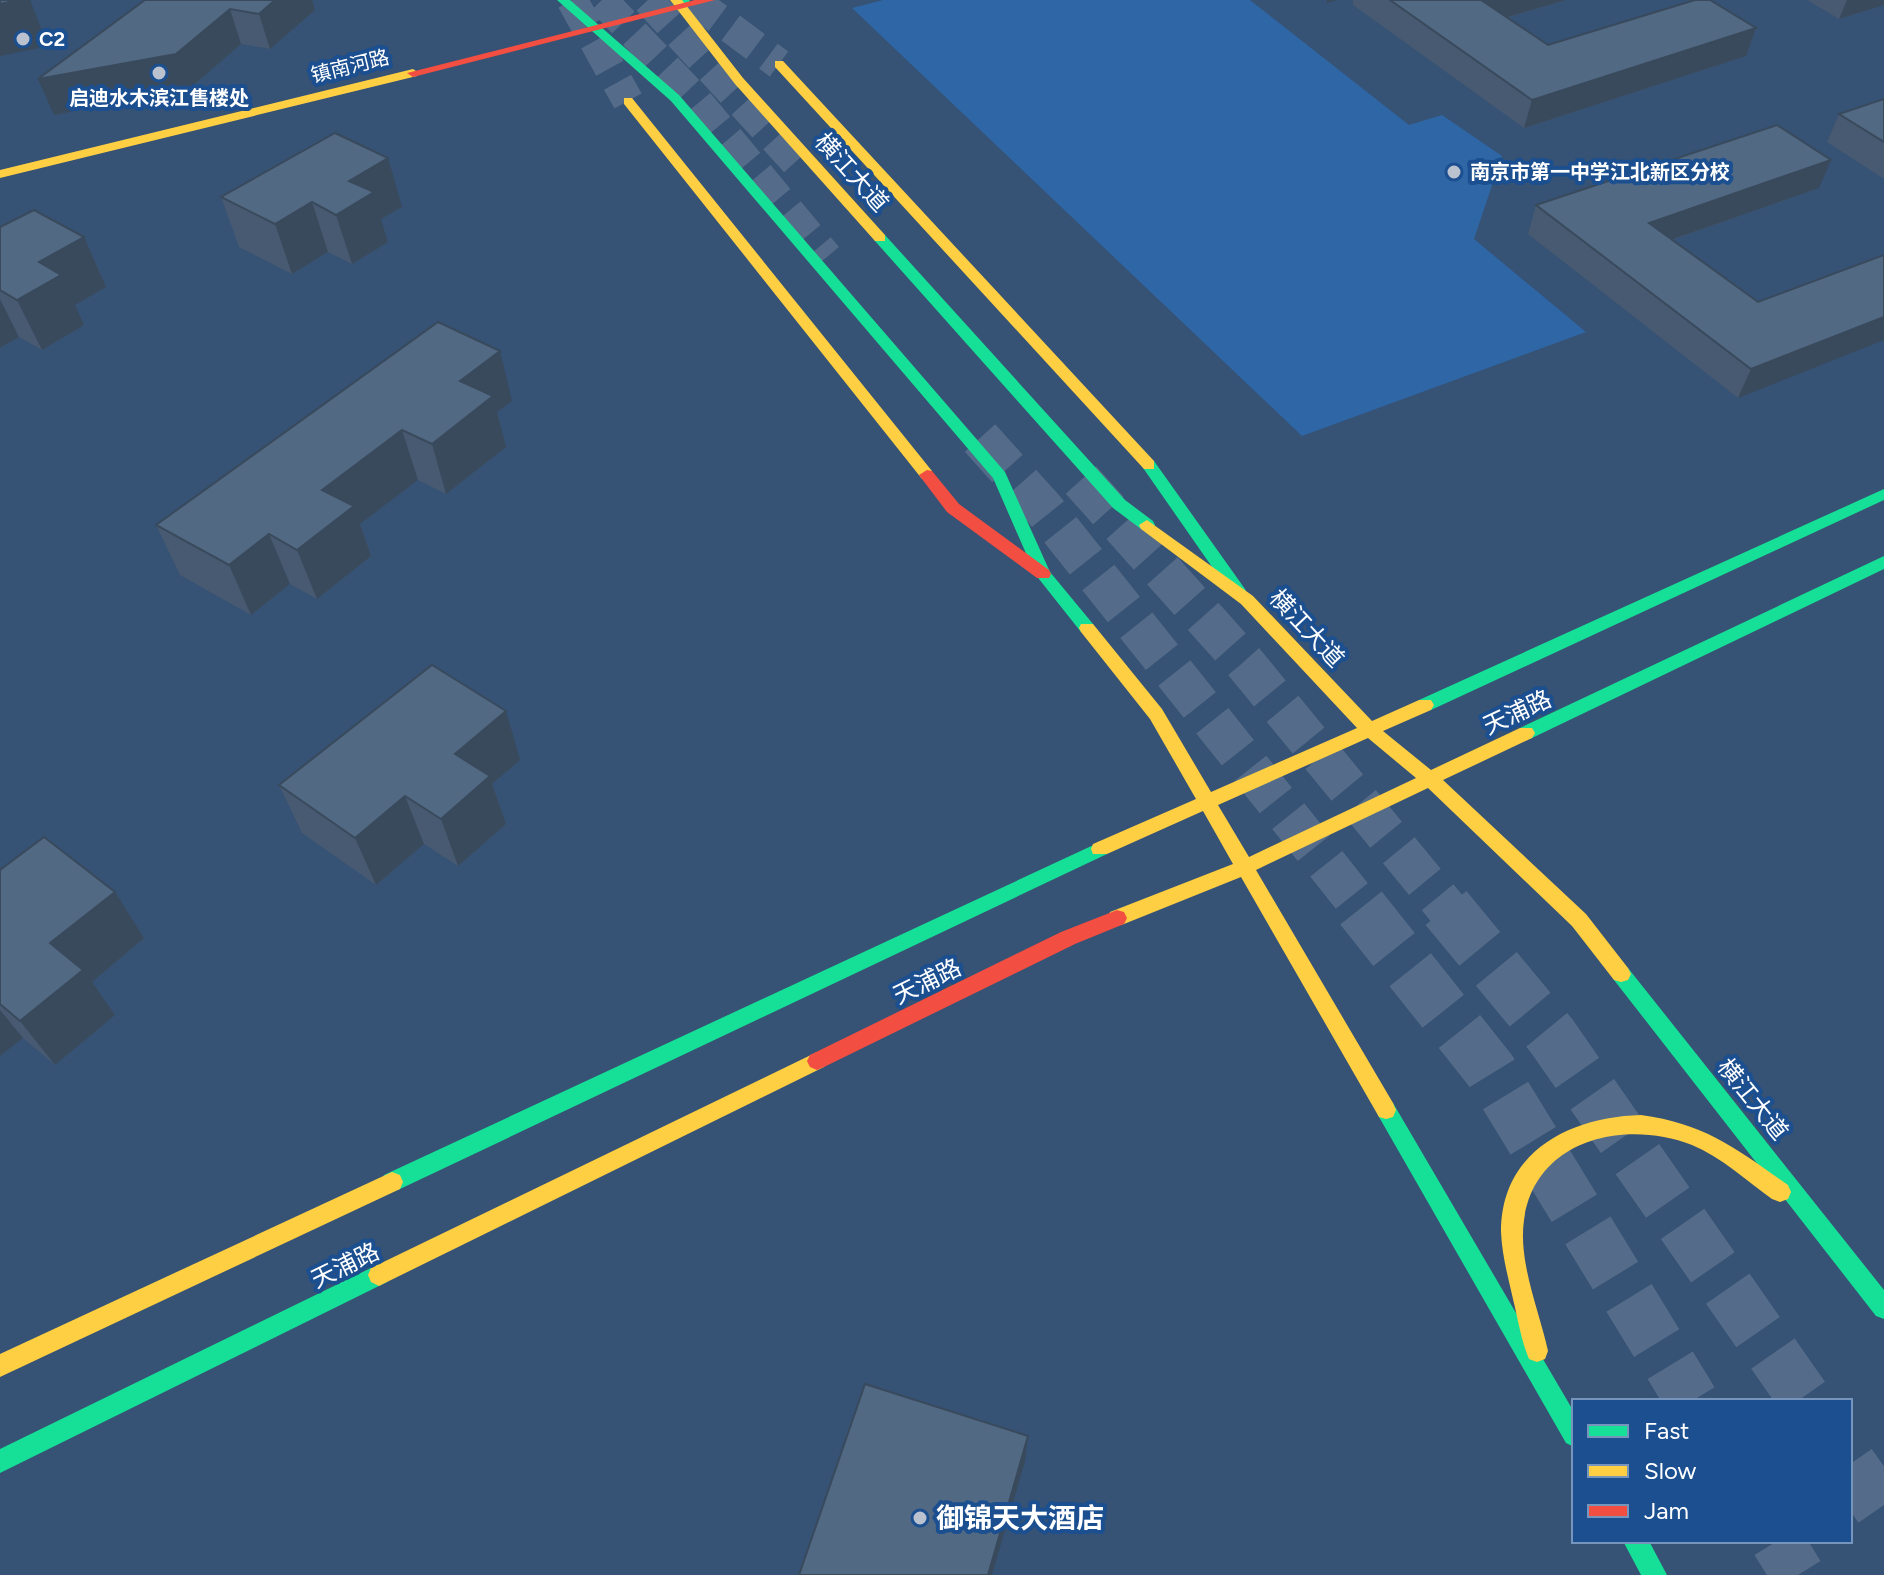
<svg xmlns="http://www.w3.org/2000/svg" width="1884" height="1575" font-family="Figtree,'Noto Sans SC',sans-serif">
  <rect width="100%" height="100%" fill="#365274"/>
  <path fill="#2f66a5" d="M883 0H1250L1409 125 1442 115 1502 156 1474 239 1586 332 1302 436 852 8Z"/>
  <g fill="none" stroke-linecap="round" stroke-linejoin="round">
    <path stroke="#546c89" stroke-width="31" stroke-dasharray="31 16" stroke-linecap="butt" d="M572 0 628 101
      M602 0 691 94 827 257
      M648 0 803 170
      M693 0 779 64"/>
    <path stroke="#546c89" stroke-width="41" stroke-dasharray="41 20" stroke-linecap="butt" d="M980 438 1043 508 1363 910
      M1081 480 1244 662 1448 910"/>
    <path stroke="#546c89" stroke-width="53" stroke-dasharray="53 26" stroke-linecap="butt" d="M1361 908 1490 1070 1692 1401
      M1446 908 1551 1035 1806 1401
      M1850 1464 1884 1513
      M1777 1541 1798 1575"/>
    <path fill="#16e098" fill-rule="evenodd" d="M557 0H570L679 95 1005 472 1050 572 1093 624 1095 628 1093 632H1081L1035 574 993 478 671 101Z
      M678 0H690L686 9H678Z
      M880 234 885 235 1125 500 1153 521 1155 525 1153 529H1141L1113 508 875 241 873 238Z
      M1149 460 1154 461 1245 589 1247 593 1245 597H1233L1141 465Z
      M1884 489V500L1431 710H1419L1416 705 1419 700Z
      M1884 556V569L1532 738 1526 740 1517 733 1520 728Z
      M1100 842 1107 844 1109 849 1107 854 400 1189 392 1192 384 1189 381 1182 384 1175Z
      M1621 966 1628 968 1884 1290V1319L1876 1316 1614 980 1611 974 1614 968Z
      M1386 1101 1393 1103 1574 1412V1447L1566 1443 1379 1117 1376 1110 1379 1103Z
      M379 1264 387 1268 390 1275 387 1282 0 1473V1449Z
      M1623 1541H1649L1667 1575H1641Z"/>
    <path fill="#ffcf43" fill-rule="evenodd" d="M670 0H682L743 78 885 235V241H875L735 84Z
      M775 61H783L1154 461V469H1144L775 67Z
      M413 69 419 73 417 76 0 178V170Z
      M624 98H632L932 471V479H922L624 104Z
      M1147 520 1253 596 1372 721 1419 700H1431L1434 705 1431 710 1383 731 1431 770 1520 728H1532L1535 733 1532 738 1443 780 1586 914 1628 968 1631 974 1628 980 1621 982 1614 980 1572 926 1428 788 1256 870 1393 1103 1396 1110 1393 1117 1386 1119 1379 1117 1241 877 1124 924 1117 926 1110 924 1107 918 1110 912 1233 864 1203 811 1107 854H1093L1091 849 1093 844 1196 799 1150 719 1081 632 1079 628 1081 624H1093L1162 709 1211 792 1357 728 1241 604 1141 529 1139 525ZM1368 738 1416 778 1249 857 1218 805Z
      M817 1052 824 1055 827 1061 824 1067 387 1282 379 1286 371 1282 368 1275 371 1268Z
      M1641 1115C1706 1124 1735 1148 1788 1185L1791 1192 1788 1199 1780 1202 1772 1199C1747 1181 1721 1157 1692 1145 1625 1119 1535 1139 1524 1220 1518 1262 1539 1310 1548 1351L1545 1359 1537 1362 1529 1359C1521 1340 1518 1319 1513 1299 1508 1277 1502 1255 1501 1232 1501 1151 1570 1117 1641 1115Z
      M392 1172 400 1175 403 1182 400 1189 0 1377V1354Z"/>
    <path fill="#f24e42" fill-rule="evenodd" d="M695 0H715L413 77 407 73Z
      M927 470 932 471 959 504 1049 570 1051 574 1049 578H1037L947 512 919 475Z
      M1117 910 1124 912 1127 918 1124 924 1075 944 824 1067 817 1070 810 1067 807 1061 810 1055 1061 932Z"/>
  </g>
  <path fill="#475a72" d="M145 0H312L315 10 270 49 241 44 189 89 54 115Z
    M1353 0H1566L1507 18 1548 45 1756 28 1746 56 1524 128 1353 5Z
    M1807 0H1884V5L1839 19Z
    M1884 99V179L1827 142 1839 114Z
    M1819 188 1672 240 1758 302 1884 255 1738 398 1528 234 1536 205Z
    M221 197 402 207 381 219 388 242 352 264 328 252 292 274 239 247Z
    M0 227 84 237 106 287 75 305 84 325 42 350 19 337 0 348Z
    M438 322 512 401 497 412 506 447 446 494 418 480 360 524 371 556 317 599 290 584 251 615 180 575 156 525Z
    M520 760 492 784 506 824 458 866 424 844 376 885 302 833 279 785Z
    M0 870 115 892 144 938 92 982 115 1015 55 1065 23 1038 0 1056Z"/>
  <path fill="#394a5c" d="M18 0H30L48 46 0 56V4Z
    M275 0H312L315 10 270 49 259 14Z
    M1327 0H1338L1326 3Z
    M1481 0H1566L1474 27Z
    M1847 0H1884V5L1839 19Z
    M230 9 241 44 189 89 54 115 38 79Z
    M1756 28 1746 56 1524 128 1532 100Z
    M388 158 402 207 381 219 388 242 352 264 336 215 349 181Z
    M1831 160 1819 188 1639 251 1649 223Z
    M312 202 328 252 292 274 275 224Z
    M84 237 106 287 75 305 84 325 42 350 17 300 39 262Z
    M0 299 19 337 0 348Z
    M1884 317V340L1738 398 1751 369Z
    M500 351 512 401 497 412 506 447 446 494 432 444 460 381Z
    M402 430 418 480 360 524 371 556 317 599 297 550 322 490Z
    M269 534 290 584 251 615 229 565Z
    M506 711 520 760 492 784 506 824 458 866 441 819 455 754Z
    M405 796 424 844 376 885 355 838Z
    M115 892 144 938 92 982 115 1015 55 1065 20 1021 50 943Z
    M0 1010 23 1038 0 1056Z
    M1028 1436 1025 1461 992 1575H988Z"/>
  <path fill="#526984" stroke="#394a5c" stroke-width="2" d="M0 0H18L0 4Z
    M145 0H275L259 14 230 9 176 54 38 79Z
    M1390 0H1481L1548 45 1695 0H1710L1756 28 1532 100Z
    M1884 99V142L1839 114Z
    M1777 125 1831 160 1649 223 1758 302 1884 255V317L1751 369 1536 205Z
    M335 133 388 158 349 181 374 192 336 215 312 202 275 224 221 197Z
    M34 210 84 237 39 262 61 275 17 300 0 290V227Z
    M438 322 500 351 460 381 493 396 432 444 402 430 322 490 354 506 297 550 269 534 229 565 156 525Z
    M432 665 506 711 455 754 490 776 441 819 405 796 355 838 279 785Z
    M44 837 115 892 50 943 83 970 20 1021 0 1004V870Z
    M865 1384 1028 1436 988 1575H799Z"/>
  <g fill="#b9c2ce" stroke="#1b4f8f" stroke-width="3">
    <circle cx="23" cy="39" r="8"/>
    <circle cx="159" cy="73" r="8"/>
    <circle cx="1454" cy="172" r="8"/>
    <circle cx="920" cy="1518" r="8"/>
  </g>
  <g text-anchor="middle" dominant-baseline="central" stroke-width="8" stroke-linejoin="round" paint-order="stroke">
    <g font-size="20" font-weight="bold" fill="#fff" stroke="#1b4f8f" text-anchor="start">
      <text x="39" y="39">C2</text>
      <text x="159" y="98" text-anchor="middle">启迪水木滨江售楼处</text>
      <text x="1470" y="172">南京市第一中学江北新区分校</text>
    </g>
    <g font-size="20" fill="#fff" stroke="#1b4f8f">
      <text transform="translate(350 66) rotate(-14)">镇南河路</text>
    </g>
    <g font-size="24" fill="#fff" stroke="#1b4f8f">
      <text transform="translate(852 172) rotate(48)">横江大道</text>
      <text transform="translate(1307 628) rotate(47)">横江大道</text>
      <text transform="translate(1517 712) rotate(-25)">天浦路</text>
      <text transform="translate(927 981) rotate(-26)">天浦路</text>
      <text transform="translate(1753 1099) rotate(51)">横江大道</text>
      <text transform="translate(345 1265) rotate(-26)">天浦路</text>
    </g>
    <g font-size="28" font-weight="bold" fill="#fff" stroke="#1b4f8f" text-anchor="start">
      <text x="936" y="1518">御锦天大酒店</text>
    </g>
  </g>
  <rect x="1572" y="1399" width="280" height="144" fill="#1b4f8f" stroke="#7695bc" stroke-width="2"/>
  <rect x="1588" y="1425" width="40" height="12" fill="#16e098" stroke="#7695bc" stroke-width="2"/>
  <text x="1644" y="1439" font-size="24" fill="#ffffff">Fast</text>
  <rect x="1588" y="1465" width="40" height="12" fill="#ffcf43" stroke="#7695bc" stroke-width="2"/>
  <text x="1644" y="1479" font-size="24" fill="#ffffff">Slow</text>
  <rect x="1588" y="1505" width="40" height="12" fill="#f24e42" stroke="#7695bc" stroke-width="2"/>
  <text x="1644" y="1519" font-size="24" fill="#ffffff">Jam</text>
</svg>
